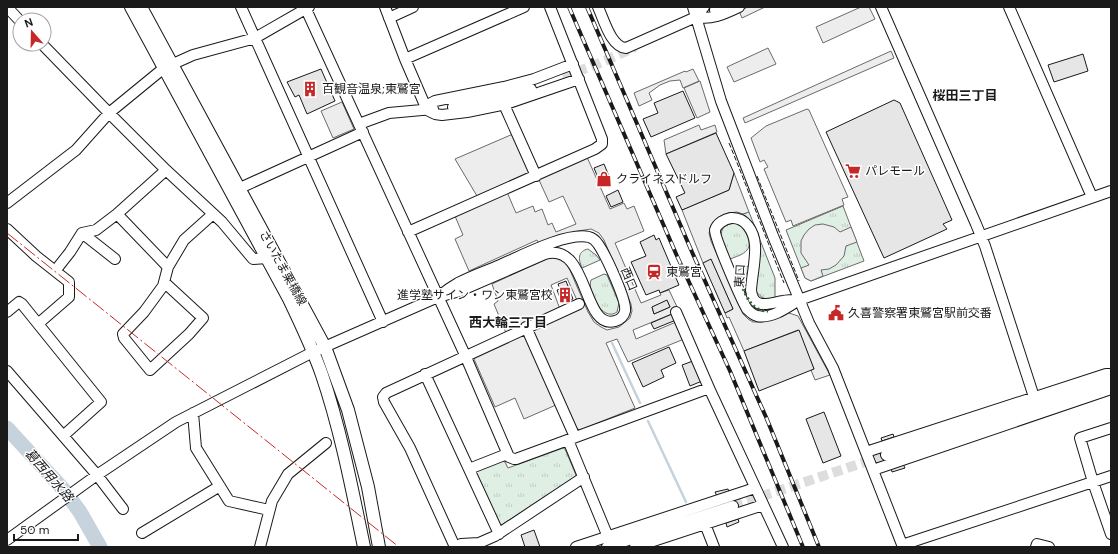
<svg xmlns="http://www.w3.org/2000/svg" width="1118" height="554" font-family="'DM Sans','Noto Sans JP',sans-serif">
  <defs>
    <pattern id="grass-tufts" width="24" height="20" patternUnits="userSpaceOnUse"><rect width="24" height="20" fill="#e0efe3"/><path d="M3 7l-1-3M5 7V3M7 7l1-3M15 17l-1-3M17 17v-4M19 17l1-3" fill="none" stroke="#c0ccc2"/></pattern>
  </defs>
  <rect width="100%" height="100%" fill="#fff"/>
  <path fill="url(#grass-tufts)" stroke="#6a6a6a" d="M843 206 864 261 811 281 805 278 786 230Z
    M749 212 775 278V298C766 301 761 298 756 291 755 264 768 234 743 214Z
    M737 223C744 226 754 243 747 250 743 255 735 257 730 259 724 245 711 224 737 223Z
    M588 249 596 255 600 260 582 268C578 259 578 251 588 249Z
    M748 266 749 269 746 275 740 277 738 276 736 271Z
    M604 274 607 275 619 303 617 312C602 323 587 290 591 280Z
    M563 448 565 449 576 475 575 477 500 526 476 474 477 469 501 460 505 462 508 468Z"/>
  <path fill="#ededed" stroke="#6a6a6a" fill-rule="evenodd" d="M748 7H765L742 18 739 11Z
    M861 7H869L875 19 823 43 816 27Z
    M768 48 776 64 734 82 727 67Z
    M891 51 894 58 745 123 743 118Z
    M693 69 699 81 683 88 680 80 670 81 660 85 649 93 652 100 639 106 634 93 685 71 686 72Z
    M700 81 710 112 697 118 684 88Z
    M342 102 354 129 333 138 321 111Z
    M807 109 809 110 848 197 842 199 844 205 793 226 791 220 786 222 764 169 768 167 764 160 760 162 751 138 766 126Z
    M699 125 701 130 715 125 717 132 666 154 664 140Z
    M513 134 530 172 477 196 455 159Z
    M587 157 610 209 624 203 627 209 634 206 644 231 615 243 641 303 661 295 660 293 669 290 679 311 633 330 636 339 676 322 684 339 628 362 617 339 606 343 635 408 580 430 575 428 531 331 580 307 567 278 551 285 560 309 506 333 494 304 498 301 492 284 546 259 547 255 566 261 588 312 594 322 601 327 607 330 619 327 630 318 632 311 631 304 604 240 599 233 591 229 578 231 539 244 537 240 469 271 455 239 463 235 455 216 507 192 516 213 533 206 535 212 542 209 548 225 552 223 556 232 576 224 563 196 549 202 539 180 542 177ZM667 301 670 307 654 314 652 307Z
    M734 173 749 212 743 214 737 212 728 213 719 217 714 221 709 233 711 241 743 314 748 319 753 322H762L789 313 798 316 830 375 815 380 811 370 814 369 798 330 744 351 729 317 727 318 725 313 733 309 711 260 703 263 682 210 729 190Z
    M823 224 834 227 840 232 851 227 857 242 846 246 844 256 836 265 829 269 821 270 823 276 811 281 805 278 801 268 809 265 801 253V241L804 235 809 229 815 225Z
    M523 334 526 336 556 405 524 419 515 398 495 407 474 359V356Z"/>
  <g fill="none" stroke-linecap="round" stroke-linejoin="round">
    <path stroke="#c6d2dc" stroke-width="2.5" d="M612 343 640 403
      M648 421 686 502"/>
    <path stroke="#c6d2dc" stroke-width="15" d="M7 428 63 489 80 512 100 547"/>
  </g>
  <path fill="#e6e6e6" stroke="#1a1a1a" d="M1083 54 1088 71 1054 82 1048 65Z
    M321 69 335 101 307 114 299 95 295 97 287 82Z
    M683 91 695 118 651 137 643 119 658 113 654 103Z
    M894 100 900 103 952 220 943 224 947 229 884 258 826 132Z
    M716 133 734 173 729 190 682 210 676 197 685 193 666 154Z
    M604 164 611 181 601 185 594 168Z
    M618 190 623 202 611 207 606 196Z
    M654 235 656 240 659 238 679 285 660 293 659 290 646 295 631 262 646 256 640 242Z
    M711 259 733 309 725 313 703 263Z
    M566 281 573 299 562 303 557 290 560 289 558 284Z
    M667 300 670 307 654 314 652 307Z
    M672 314 676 320 654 329 651 323Z
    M799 330 814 369 759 391 744 351Z
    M669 347 676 363 661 370 664 377 643 387 632 363Z
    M693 361 702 381 690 386 682 365Z
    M824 412 841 456 823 463 806 419Z
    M893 434 894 437 882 441 881 438Z
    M903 464 905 468 892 472 891 468Z
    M728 489 729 492 717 496 715 492Z
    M738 519 739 522 727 527 726 523Z
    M534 530 540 547H525L521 535Z"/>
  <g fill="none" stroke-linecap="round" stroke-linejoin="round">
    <path stroke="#ddd" stroke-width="10" stroke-dasharray="10 5" stroke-linecap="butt" d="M563 77 600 63 635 47
      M733 506 886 455"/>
    <defs>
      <path id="minor" d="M7 7 20 21
        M241 7 383 322
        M305 7 465 355 509 457 514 459H516L709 388 783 547
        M385 7 405 59 427 110 435 114 442 115 467 112 506 104 579 79
        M598 7C604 20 611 47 626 48L696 17 704 7
        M693 7 721 101 773 236 809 323 833 368 903 547
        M881 7 976 224 985 246 1034 397
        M1009 7 1092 197
        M715 10 721 7
        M696 17C712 20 724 14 739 7
        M389 18 413 7
        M42 44 109 113 166 170 222 222 253 259 267 258
        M405 59 524 7
        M506 104V109L536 176
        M453 107 498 98 531 89
        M427 110 431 103 435 101 504 87 534 79 573 64
        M359 124 389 113 433 109
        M240 188 363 132
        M7 203 76 150 109 113 164 68 193 55 255 38 309 7
        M117 214 168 267
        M7 229 36 256 69 282V297L39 323
        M408 232 595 149 602 144V139L550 7
        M82 233 115 259
        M55 271 70 252 82 233 96 230 117 214 166 170
        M164 282 203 318 189 334 150 370 124 338 123 334 144 312 163 286 168 267 184 240 213 214
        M799 300C794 300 788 300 783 301 770 303 753 311 751 290 752 275 756 259 755 245 754 232 746 217 731 218 725 219 717 223 715 230 714 237 742 301 747 309 750 312 753 315 757 316 772 319 788 307 799 300L1111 191
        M7 312 19 302 22 304 101 402 63 436
        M676 312 709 388
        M526 327 575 437
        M7 371 97 475 123 509
        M425 374 499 534
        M193 413 196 448 229 501 269 510
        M1111 428 1080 438 1093 482 1111 534
        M568 440 608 537
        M866 452 1106 374H1111
        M886 455 1111 381
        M469 469 507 454
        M873 470 1111 389
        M705 524 714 547
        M142 533 220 486
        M7 540 97 475 176 422 313 352 438 297 460 291 545 254C589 241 582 331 615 321 620 320 624 316 625 311 627 300 605 254 598 244 596 241 593 238 589 237 566 232 521 256 500 265 486 271 471 276 458 283 451 287 444 292 438 297
        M902 545 1111 476
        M260 547 272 501 288 474 326 443
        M455 547 410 448 384 402 383 397 386 393 579 304
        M455 547 461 544 479 543 495 536 584 477
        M576 547 755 488
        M607 547 733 506
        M635 547 763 505
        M1036 547 1037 544 1049 547"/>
      <path id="major" d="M131 7 289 299C301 324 313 349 322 375 341 431 352 489 364 547
        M141 7 325 347 348 410 368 487 379 547"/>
    </defs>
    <use href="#minor" stroke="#1a1a1a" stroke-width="12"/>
    <use href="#major" stroke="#1a1a1a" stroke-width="14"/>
    <use href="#minor" stroke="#fff" stroke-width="10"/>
    <use href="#major" stroke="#fff" stroke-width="12"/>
    <defs>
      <path id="rail" d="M569 7 677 256 730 371 803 547
        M587 7 692 252 766 417 819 547"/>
    </defs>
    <use href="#rail" stroke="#1a1a1a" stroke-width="4"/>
    <use href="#rail" stroke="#fff" stroke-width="2.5" stroke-dasharray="8" stroke-linecap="butt"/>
    <path stroke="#2b5a34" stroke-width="3" stroke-dasharray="2 3" stroke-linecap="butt" d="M741 284C747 297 751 311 768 311"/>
    <path stroke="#1a1a1a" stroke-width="1" stroke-dasharray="5 2" stroke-linecap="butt" d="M729 143C748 189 765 236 784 283
      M757 176 799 281"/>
    <path stroke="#c62828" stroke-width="1" stroke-dasharray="14 3 2 3" stroke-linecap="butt" d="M7 233 399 547"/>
  </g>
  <defs>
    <symbol id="building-bare" viewBox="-9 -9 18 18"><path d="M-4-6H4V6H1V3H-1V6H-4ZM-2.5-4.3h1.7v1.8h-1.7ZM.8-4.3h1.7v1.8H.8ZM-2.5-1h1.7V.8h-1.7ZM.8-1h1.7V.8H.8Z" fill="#c62828" stroke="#fff" stroke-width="2.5" paint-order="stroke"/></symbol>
    <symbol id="supermarket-bare" viewBox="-9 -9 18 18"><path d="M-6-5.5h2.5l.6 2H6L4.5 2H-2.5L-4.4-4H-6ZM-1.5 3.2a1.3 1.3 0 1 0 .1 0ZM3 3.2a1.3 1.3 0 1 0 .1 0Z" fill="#c62828" stroke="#fff" stroke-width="2.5" paint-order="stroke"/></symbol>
    <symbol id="shop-bare" viewBox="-9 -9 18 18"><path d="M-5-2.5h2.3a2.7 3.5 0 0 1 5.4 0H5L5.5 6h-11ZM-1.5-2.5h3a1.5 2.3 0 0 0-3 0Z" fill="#c62828" stroke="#fff" stroke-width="2.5" paint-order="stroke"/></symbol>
    <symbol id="station-bare" viewBox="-9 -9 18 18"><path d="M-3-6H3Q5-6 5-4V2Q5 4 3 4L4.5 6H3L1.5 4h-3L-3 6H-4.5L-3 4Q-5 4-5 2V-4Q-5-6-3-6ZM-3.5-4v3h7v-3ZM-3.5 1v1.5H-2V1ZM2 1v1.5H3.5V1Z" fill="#c62828" stroke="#fff" stroke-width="2.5" paint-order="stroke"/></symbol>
    <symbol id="civic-bare" viewBox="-9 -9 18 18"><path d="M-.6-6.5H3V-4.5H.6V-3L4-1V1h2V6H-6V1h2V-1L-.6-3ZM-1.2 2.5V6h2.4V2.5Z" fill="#c62828" stroke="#fff" stroke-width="2.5" paint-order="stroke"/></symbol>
  </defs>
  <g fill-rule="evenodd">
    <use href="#building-bare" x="299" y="78" width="22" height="22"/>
    <use href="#supermarket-bare" x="842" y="160" width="22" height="22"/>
    <use href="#shop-bare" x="593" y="168" width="22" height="22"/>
    <use href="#station-bare" x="643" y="261" width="22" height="22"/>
    <use href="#building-bare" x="554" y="284" width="22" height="22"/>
    <use href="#civic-bare" x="825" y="302" width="22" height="22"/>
  </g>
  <g text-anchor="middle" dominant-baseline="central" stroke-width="3" stroke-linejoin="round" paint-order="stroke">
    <g font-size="12" fill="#1a1a1a" stroke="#fff" text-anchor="start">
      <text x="322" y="89">百観音温泉;東鷲宮</text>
      <text x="865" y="171">パレモール</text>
      <text x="616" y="179">クライネスドルフ</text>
      <text x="666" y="272">東鷲宮</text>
      <text x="553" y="295" text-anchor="end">進学塾サイン・ワン東鷲宮校</text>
      <text x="848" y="313">久喜警察署東鷲宮駅前交番</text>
    </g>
    <g font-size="12" fill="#1a1a1a" stroke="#fff">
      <text transform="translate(283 268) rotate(61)">さいたま栗橋線</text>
      <text transform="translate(740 276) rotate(-87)">東口</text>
      <text transform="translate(629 279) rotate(67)">西口</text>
    </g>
    <g font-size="13" font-weight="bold" fill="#1a1a1a" stroke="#fff">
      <text x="965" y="95">桜田三丁目</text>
      <text x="508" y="322">西大輪三丁目</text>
    </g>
    <g font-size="13" font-style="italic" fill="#1a1a1a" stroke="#fff">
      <text transform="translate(49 475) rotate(49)">葛西用水路</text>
    </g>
  </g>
  <rect width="1118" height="554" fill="none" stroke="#1a1a1a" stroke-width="16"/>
  <g transform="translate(32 32) rotate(340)"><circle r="19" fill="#ffffff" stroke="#a3a3a3"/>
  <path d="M0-3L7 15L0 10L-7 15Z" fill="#c62828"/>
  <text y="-6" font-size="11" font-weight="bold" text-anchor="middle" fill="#1a1a1a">N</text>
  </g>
  <path d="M14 534v6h64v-6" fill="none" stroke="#1a1a1a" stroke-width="2"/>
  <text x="20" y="534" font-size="12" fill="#1a1a1a" stroke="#ffffff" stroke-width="3" paint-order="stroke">50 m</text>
</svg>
